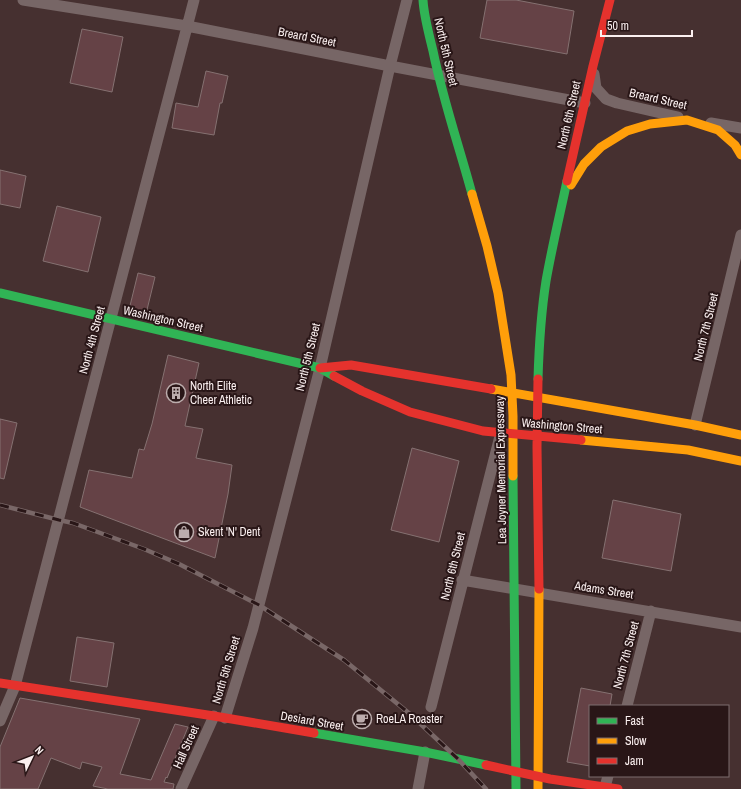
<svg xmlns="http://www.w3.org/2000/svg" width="741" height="789" font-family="'Archivo Narrow',sans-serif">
  <rect width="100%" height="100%" fill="#463030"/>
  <path fill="#654246" stroke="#857171" d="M487 0H516L574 11 567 54 480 38Z
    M82 29 123 37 112 92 70 83Z
    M206 71 228 76 222 103H220L214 135 172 128 176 103 198 107Z
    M0 170 26 176 20 208 0 204Z
    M57 206 101 217 88 272 43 261Z
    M138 273 155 277 145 318 128 314Z
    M168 355 199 363 185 426 203 429 196 458 232 465 228 494 215 558 80 507 89 470 132 478 139 449 144 450 152 424Z
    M0 419 17 423 4 479 0 478Z
    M412 448 459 461 439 542 391 530Z
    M613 500 681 514 671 571 602 558Z
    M77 637 114 643 107 687 70 681Z
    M581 688 612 694 610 706H590V766L567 762Z
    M20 698 140 719 120 774 151 780 175 724 188 727 167 778 166 777 164 782 174 784 173 789H108L93 786 102 767 82 762 80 769 51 758 38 789H0V747Z"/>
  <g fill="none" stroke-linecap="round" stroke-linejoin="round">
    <path stroke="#766" stroke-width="11" d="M23 0 187 26 390 66 585 103
      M594 74 596 88 606 99 617 103 678 117
      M711 123 741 128
      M695 425 741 235
      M462 580 741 627
      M627 706 651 611
      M431 707 501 432
      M225 718 253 628 320 368 390 66 407 0
      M0 721 15 686 194 0
      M605 787 608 776
      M181 789 214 716
      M418 789 425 752"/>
    <path stroke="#30b455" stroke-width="9" d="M423 0C424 17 429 34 433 51 443 100 459 146 472 194
      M0 293 320 368 334 376
      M538 379C539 346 541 313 546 281 552 247 560 214 567 181
      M513 476 516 789
      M314 733 425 752 486 765"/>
    <path stroke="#ff9f0a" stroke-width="9" d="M571 185 584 164 601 147 627 131 650 124 687 120 718 130 735 145 741 155
      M472 194 487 246 498 293 511 375 513 416V476
      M491 389 695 425 741 435
      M581 440 688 450 741 461
      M538 789 539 589"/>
    <path stroke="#e5322d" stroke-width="9" d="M567 181 593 66 610 0
      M320 368 351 365 491 389
      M334 376 362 391 410 412 483 431 581 440
      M538 379 537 447 539 589
      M0 683 214 716 314 733
      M486 765 550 779 618 789"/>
    <defs>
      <path id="rail" d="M0 505 59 520 73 523 144 549 179 564 259 605 344 660 410 714 458 759 486 789"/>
    </defs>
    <use href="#rail" stroke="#796767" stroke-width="4.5"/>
    <use href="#rail" stroke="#291617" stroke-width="3" stroke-dasharray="9" stroke-linecap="butt"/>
  </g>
  <defs>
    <symbol id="building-ring" viewBox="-11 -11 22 22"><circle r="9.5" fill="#291617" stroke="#bcadad" stroke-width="1.5"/><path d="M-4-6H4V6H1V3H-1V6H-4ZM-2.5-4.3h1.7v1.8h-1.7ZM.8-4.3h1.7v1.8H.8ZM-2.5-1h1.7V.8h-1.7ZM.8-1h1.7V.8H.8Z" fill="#bcadad"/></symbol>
    <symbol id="shop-ring" viewBox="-11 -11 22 22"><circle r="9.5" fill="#291617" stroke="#bcadad" stroke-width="1.5"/><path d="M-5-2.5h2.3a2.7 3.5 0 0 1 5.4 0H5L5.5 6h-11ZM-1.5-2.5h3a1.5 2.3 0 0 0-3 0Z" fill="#bcadad"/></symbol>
    <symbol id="cafe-ring" viewBox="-11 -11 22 22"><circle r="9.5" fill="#291617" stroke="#bcadad" stroke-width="1.5"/><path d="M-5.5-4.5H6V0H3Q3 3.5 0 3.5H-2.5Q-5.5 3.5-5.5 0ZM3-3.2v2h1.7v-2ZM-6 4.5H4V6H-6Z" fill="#bcadad"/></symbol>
  </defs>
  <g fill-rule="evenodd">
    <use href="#building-ring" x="165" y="382" width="22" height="22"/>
    <use href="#shop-ring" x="173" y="521" width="22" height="22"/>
    <use href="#cafe-ring" x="351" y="708" width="22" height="22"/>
  </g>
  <g text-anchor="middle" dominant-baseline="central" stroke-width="4" stroke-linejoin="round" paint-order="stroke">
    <g font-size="12" fill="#fbf0f0" stroke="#291617">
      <text transform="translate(307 37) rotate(11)">Breard Street</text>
      <text transform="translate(446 52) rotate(77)">North 5th Street</text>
      <text transform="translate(658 99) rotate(13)">Breard Street</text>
      <text transform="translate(569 115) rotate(-77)">North 6th Street</text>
      <text transform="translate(163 319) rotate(13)">Washington Street</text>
      <text transform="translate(706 327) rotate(-76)">North 7th Street</text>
      <text transform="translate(92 340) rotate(-75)">North 4th Street</text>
      <text transform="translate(308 357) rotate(-76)">North 5th Street</text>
      <text transform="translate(562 426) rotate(5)">Washington Street</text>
      <text transform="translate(501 470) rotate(-91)">Lea Joyner Memorial Expressway</text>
      <text transform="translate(453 566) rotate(-76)">North 6th Street</text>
      <text transform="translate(604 590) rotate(9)">Adams Street</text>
      <text transform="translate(626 655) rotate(-75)">North 7th Street</text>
      <text transform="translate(226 670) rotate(-73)">North 5th Street</text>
      <text transform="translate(312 721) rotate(10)">Desiard Street</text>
      <text transform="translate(186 747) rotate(-66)">Hall Street</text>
    </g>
    <g font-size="12" fill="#fbf0f0" stroke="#291617" text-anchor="start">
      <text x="190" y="386">North Elite<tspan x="190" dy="14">Cheer Athletic</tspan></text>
      <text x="198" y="532">Skent 'N' Dent</text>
      <text x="376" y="719">RoeLA Roaster</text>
    </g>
  </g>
  <rect x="589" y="705" width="140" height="72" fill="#291617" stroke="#7d6d6e"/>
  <rect x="597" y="718" width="20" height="6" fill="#30b455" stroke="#7d6d6e"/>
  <text x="625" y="725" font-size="12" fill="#fbf0f0">Fast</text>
  <rect x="597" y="738" width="20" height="6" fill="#ff9f0a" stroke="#7d6d6e"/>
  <text x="625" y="745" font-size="12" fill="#fbf0f0">Slow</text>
  <rect x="597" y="758" width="20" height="6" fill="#e5322d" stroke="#7d6d6e"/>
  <text x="625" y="765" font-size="12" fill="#fbf0f0">Jam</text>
  <g transform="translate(32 757) rotate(47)" stroke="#291617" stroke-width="3" paint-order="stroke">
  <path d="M0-3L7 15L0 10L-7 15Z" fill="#fbf0f0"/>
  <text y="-6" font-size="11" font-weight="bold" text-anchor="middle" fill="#fbf0f0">N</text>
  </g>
  <path d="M601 30v6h91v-6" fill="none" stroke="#fbf0f0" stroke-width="2"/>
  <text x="607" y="30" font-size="12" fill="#fbf0f0" stroke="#291617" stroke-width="3" paint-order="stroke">50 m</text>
</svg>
